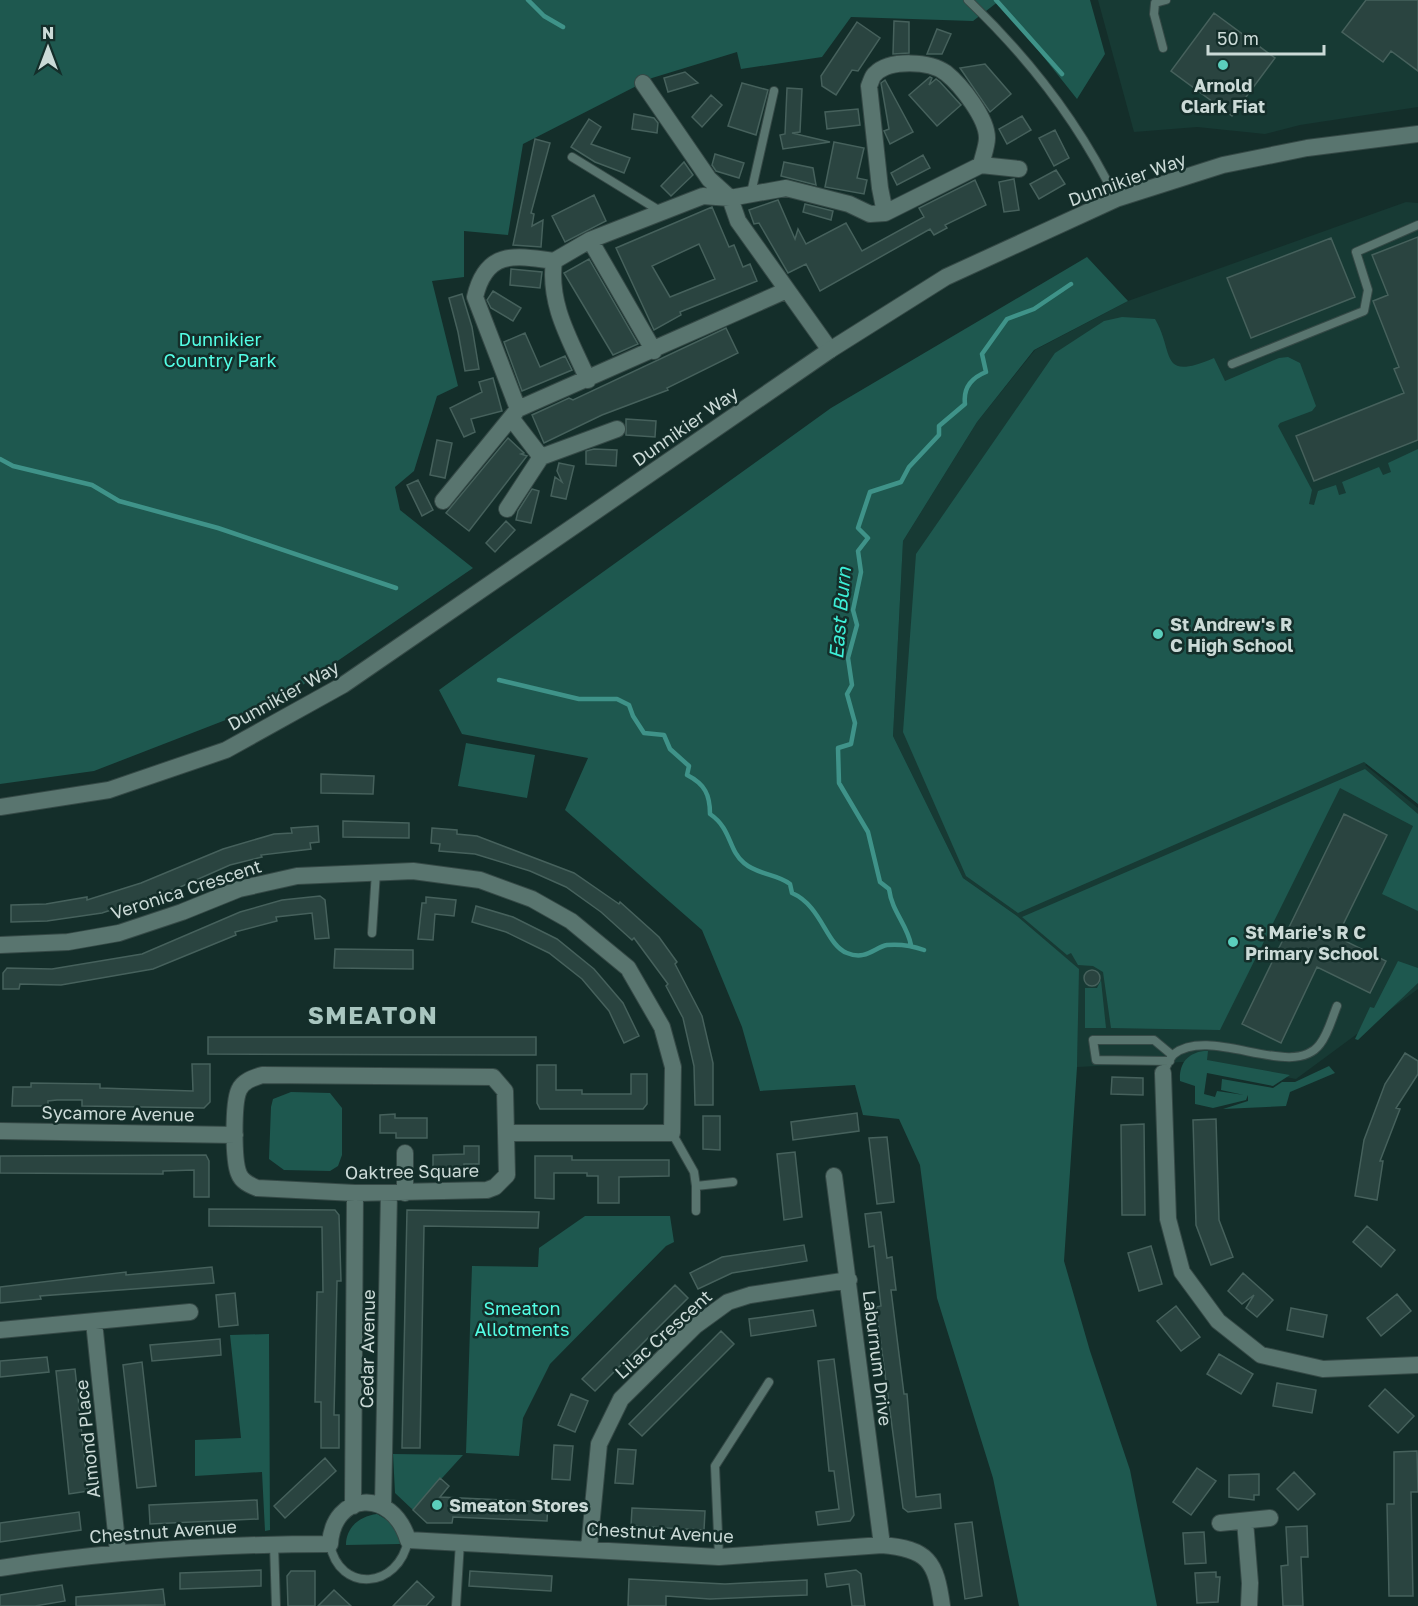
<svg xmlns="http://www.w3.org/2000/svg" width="1418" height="1606" font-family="'Golos Text',sans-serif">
  <rect width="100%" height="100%" fill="#142e2a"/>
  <path fill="#173a34" d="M1098 0H1418V107L1300 125 1265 134 1197 127 1134 132Z
    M1406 202 1418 203V727L1365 765 1418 808V989L1296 1079 1204 1061 1077 1067 1078 969 1017 916 963 878 893 736 903 541 977 422 1035 350 1128 301Z"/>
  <path fill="#1e584f" d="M0 0H1090L1105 54 1077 99 999 1 973 21 851 17 822 57 741 69 737 52 652 78 523 144 508 235 464 231V277L432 281 458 386 437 396 414 471 395 487 400 510 473 568 285 697 94 771 0 784Z
    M1087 257 1128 301 1034 350 977 422 903 541 893 736 963 878 1017 916 1079 969 1077 1067 1064 1261 1090 1351 1130 1470 1157 1606H1019L993 1478 937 1298 920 1165 899 1119 863 1115 855 1085 760 1091 742 1027 702 930 565 810 588 758 462 734 439 690 831 408Z
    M1122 317 1155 319C1175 353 1158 382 1214 358L1225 381 1279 358 1288 357 1300 363 1316 406 1312 411 1280 423 1278 426 1312 490 1309 504 1314 505 1318 491 1336 485 1339 495 1346 493 1342 482 1379 467 1383 475 1391 472 1388 463 1418 449V804L1364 762 1018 913 966 876 903 732 916 554 1055 353 1104 321Z
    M466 743 535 755 527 798 458 786Z
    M1365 769 1418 814V911L1382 894 1413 826 1340 788 1220 1030 1111 1028 1103 972 1093 966 1078 965 1071 953 1067 955 1022 917Z
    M1398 961 1418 968V983L1358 1040 1355 1039 1370 1007 1374 1008Z
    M1101 980 1106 1028H1085V988H1097Z
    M1204 1051H1208L1207 1060 1290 1075 1273 1086 1207 1073 1204 1094 1215 1097 1217 1091 1244 1095 1221 1090 1222 1079 1273 1088 1282 1082H1295L1329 1066 1335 1073 1290 1092 1286 1106 1223 1109 1248 1101V1095L1246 1100 1213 1108 1195 1104V1086L1180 1081C1179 1064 1187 1053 1204 1051Z
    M291 1092 330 1093 342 1108V1155L338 1166 330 1171 284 1170 269 1159 271 1107 273 1099Z
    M585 1216H670L674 1242 666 1246 550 1364 523 1418 519 1456 466 1453 472 1266 538 1267 539 1248Z
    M269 1334 270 1530 265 1531 262 1472 195 1476V1440L241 1438 230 1335Z
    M393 1454 463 1455 413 1510 395 1493Z
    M377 1514C391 1522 399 1527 400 1544L346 1545C346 1527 360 1516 377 1514Z"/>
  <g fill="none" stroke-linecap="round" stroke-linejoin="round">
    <path stroke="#3f9389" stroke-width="4.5" d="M528 0 544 16 563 27
      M996 0 1062 74
      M0 459 13 466 92 485 119 501 218 528 396 588
      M499 680 579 699H617L629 705 633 716 644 733 664 735 670 749 689 766 687 775C705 784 710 795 710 814 732 829 728 850 744 863 758 875 777 874 790 884L792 893C822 906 826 945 847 953 866 961 875 947 887 945 899 944 913 946 924 950
      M911 945C907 924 892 912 889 889L880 882 868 832 839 783 838 748 851 744 855 723 847 694 852 685 848 658 857 625 853 610 861 572 858 551 868 538 858 528 870 492 901 482 909 467 939 435V426L965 404C963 388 971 378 986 372L982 354 1007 319 1034 309 1071 284"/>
  </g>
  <path fill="#2a4440" stroke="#46615c" stroke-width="1.5" fill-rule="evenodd" d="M1366 0H1418V71L1391 51 1383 62 1342 32Z
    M1214 13 1275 58 1232 116 1171 71Z
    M894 21 909 22V53L893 54Z
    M857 22 880 38 858 71 852 70 836 95 822 86 821 76Z
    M937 29 951 34 942 54H927Z
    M985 64 1011 94 990 112 960 68Z
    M685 72 698 83 668 92 664 78Z
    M930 77 932 78 929 85 936 79 940 82 961 105 937 126 909 95Z
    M885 80 913 132 890 144 884 131 889 129 881 83Z
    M742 83 768 90 756 135 728 126Z
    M787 88 802 89 800 132 792 133 830 142 783 149 780 135 785 134Z
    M711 95 722 105 702 127 692 117Z
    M858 109 860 125 827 129 825 112Z
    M634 114 654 118 658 123 657 133 632 129Z
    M1022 116 1031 130 1007 144 999 129Z
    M589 119 601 127 591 144 630 158 624 173 595 162 571 147Z
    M1055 130 1069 158 1054 166 1039 138Z
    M535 139 550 143 531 213 534 214 532 226 543 220 541 247 513 245Z
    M834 142 864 148 857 178 867 180 864 194 825 187Z
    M715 154 744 163 739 178 716 171 712 165Z
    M923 155 930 168 897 185 891 173Z
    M684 162 693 175 671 196 661 186Z
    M784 162 813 168 816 185 781 176Z
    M1056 170 1065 184 1039 199 1030 184Z
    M1014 179 1019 210 1004 212 999 182Z
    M975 180 986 205 945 225 947 228 934 235 930 229 820 291 806 264 788 273 759 223 754 224 749 210 778 200 795 239 798 229 806 244 846 223 862 251 924 217 919 208Z
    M594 195 606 221 565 242 552 216Z
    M805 204 833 211 831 220 803 212Z
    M712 207 729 247 734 245 743 267 750 264 757 281 680 312 681 315 654 330 616 248ZM699 244 715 279 670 297 652 266Z
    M1418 237V440L1314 481 1296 436 1404 393 1394 369 1399 367 1373 301 1388 295 1372 255Z
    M1331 238 1355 297 1251 338 1227 278Z
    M589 259 638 344 613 355 564 273Z
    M511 269 542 272 540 288 510 285Z
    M493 291 521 308 513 321 491 308 487 300Z
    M462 294 472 327 479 369 465 371 458 332 449 298Z
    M726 328 738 353 667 388 668 390 602 415 544 443 532 415 569 398 573 400Z
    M525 333 540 367 565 356 572 370 522 391 504 342Z
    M493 378 502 411 471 419 475 432 464 437 450 408 482 392 479 382Z
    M626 419 656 421 655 437 626 435Z
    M508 438 524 453 521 454 527 456 469 531 446 513Z
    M437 440 452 443 445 478 430 475Z
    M594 449 617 450 616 466 586 464V451Z
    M559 463 574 466 566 499 551 496 555 477 562 482 557 471Z
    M418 480 433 510 422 516 407 485Z
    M532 489 539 491 531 523 516 520 518 511Z
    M506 521 515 530 495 552 486 543Z
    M321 774 374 776 373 794 321 793Z
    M1344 814 1387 835 1337 937 1386 961 1370 993 1317 967 1281 1043 1242 1024Z
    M343 821 409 823V838L343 837Z
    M318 826 319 842 310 843 311 849 261 855 262 857 230 865 178 888 102 913 47 921 11 922V905L46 904 87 897V900L141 883 223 849 274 834 292 833 291 828Z
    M432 828 457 830V834L477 836 574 873 619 904 620 902 659 937 677 962 675 964 702 1016 713 1063V1105H695L694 1066 683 1018 666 986 668 984 634 938 632 940 601 912 566 887 530 871 475 854 439 851 440 844 431 843Z
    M320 896 325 900 329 938 315 939 312 913 276 917 277 921 235 932 236 935 153 969 61 985 20 984 19 989H3V973L7 968 52 969 142 954 240 912 282 900Z
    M426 897 456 900 454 916 435 914 433 940 418 939 422 903H426Z
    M476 906 513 917 557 939 594 969 623 1003 639 1036 624 1043 609 1011 582 979 549 953 506 932 472 922Z
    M335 949 413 950V969L334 968Z
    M1084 978a8 8 0 1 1 16 0a8 8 0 1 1-16 0Z
    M208 1037H536V1055L208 1054Z
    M1405 1053 1418 1061V1074L1396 1108 1400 1109 1380 1161H1383L1377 1200 1355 1196 1364 1140 1385 1084Z
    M192 1064H210V1102L204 1108 82 1106V1100H57L48 1101V1106H12L13 1087H31V1083L100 1084V1088L193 1091Z
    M537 1065H556V1090H582V1094H631V1074H647V1104L643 1109H540L537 1103Z
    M1112 1077 1143 1078V1095L1111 1094Z
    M857 1113 859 1131 793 1140 791 1122Z
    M395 1114V1118H427V1138H396V1133H380V1115Z
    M703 1116H720V1150L703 1149Z
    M1216 1119 1219 1220 1233 1257 1211 1265 1196 1225 1193 1120Z
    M1144 1124 1145 1215H1122L1121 1125Z
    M887 1137 894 1202 877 1204 869 1138Z
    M464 1146H479V1164H464V1174H433V1155L464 1154Z
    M795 1152 802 1217 784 1220 777 1154Z
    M206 1155 209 1161V1197H194V1170L163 1171V1174L0 1173V1156Z
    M535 1156H572V1160H669V1176L619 1177V1203H598V1176H587V1173H554V1199L535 1198Z
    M209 1209 335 1210 339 1215 341 1281H337L334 1415H339V1448H321V1402H315L317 1292H323L322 1227 209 1226Z
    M407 1210 539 1212 538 1228 424 1226 420 1448H402Z
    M881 1212 887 1258 892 1257 896 1290H891L904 1394H907L916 1497 940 1494 941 1508 908 1512 903 1508 876 1307 881 1306 874 1246 869 1247 865 1214Z
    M1367 1226 1395 1250 1381 1267 1353 1242Z
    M804 1245 807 1261 732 1273 698 1289 690 1273 722 1257Z
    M1151 1246 1162 1284 1139 1291 1128 1253Z
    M212 1267 214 1283 40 1296 41 1299 0 1303V1287L126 1272V1275Z
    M1243 1273 1273 1300 1257 1317 1246 1308 1254 1295 1242 1304 1228 1291Z
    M675 1285 688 1298 595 1391 582 1379Z
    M235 1293 238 1325 219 1327 216 1295Z
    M1397 1294 1411 1311 1381 1336 1367 1318Z
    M1176 1306 1200 1337 1181 1351 1157 1321Z
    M1291 1308 1327 1315 1323 1337 1287 1330Z
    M813 1310 816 1326 751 1336 749 1319Z
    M721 1331 734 1344 642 1436 629 1424Z
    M220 1339 221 1355 152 1361 150 1345Z
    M1219 1354 1253 1374 1241 1394 1207 1374Z
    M47 1357 49 1372 0 1377V1361Z
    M834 1359 854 1515 850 1521 818 1525 816 1512 839 1509 834 1471H829L818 1361Z
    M142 1362 156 1486 137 1488 123 1365Z
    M75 1369 88 1491 69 1494 56 1371Z
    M1277 1383 1316 1390 1312 1413 1273 1406Z
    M1385 1389 1414 1416 1398 1433 1369 1406Z
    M571 1394 588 1401 575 1432 558 1425Z
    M554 1445 573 1446 570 1480 552 1479Z
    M618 1449 636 1450 633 1484 615 1483Z
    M1417 1451 1418 1492H1411L1413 1596H1389L1387 1504H1394V1452Z
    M325 1458 336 1471 285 1518 274 1506Z
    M1197 1468 1216 1481 1191 1515 1173 1502Z
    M1294 1472 1315 1494 1298 1510 1277 1489Z
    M1259 1474V1495H1254V1500L1229 1497V1475Z
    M440 1478 449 1486 440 1497 548 1502 547 1521 453 1517 452 1523H427L413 1510Z
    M257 1500 258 1519 150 1524 149 1505Z
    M632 1508 705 1511 704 1530 631 1526Z
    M79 1512 81 1530 0 1542V1523Z
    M972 1522 982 1596 965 1599 955 1524Z
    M1307 1526 1308 1557H1301L1303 1606H1283L1281 1566 1288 1565 1286 1527Z
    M1204 1532 1206 1563 1185 1564 1183 1533Z
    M261 1570V1586L180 1589V1573Z
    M856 1570 861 1574 865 1606H852L849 1584 827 1587 825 1574Z
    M291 1571H315V1606H288L287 1576Z
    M470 1571 552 1576 551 1591 469 1586Z
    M1216 1572V1577H1220L1218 1602 1197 1603 1195 1573Z
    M629 1579 725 1584 807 1580V1595L710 1599 666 1596V1606H628Z
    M417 1581 434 1597 426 1606H393Z
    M62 1585 65 1601 35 1606H0V1595Z
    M163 1589 165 1605 76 1606V1597Z
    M334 1590 351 1606H318Z"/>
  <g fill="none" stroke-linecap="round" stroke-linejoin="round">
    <defs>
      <path id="service" d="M968 0C1028 57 1080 124 1116 199
        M1163 48 1154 14 1155 3 1166 0
        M572 157 660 211
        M751 193 774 91
        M1232 364 1364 311 1368 290 1356 252 1418 225
        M372 933 376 872
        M1170 1061 1096 1060 1093 1040H1154L1172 1055
        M1163 1073C1166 1068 1170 1057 1174 1054 1211 1025 1293 1081 1320 1044 1328 1034 1332 1018 1337 1006
        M672 1133 694 1172 696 1186 733 1182
        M696 1186V1211
        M274 1544 276 1606
        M330 1544C339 1594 399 1589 408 1540
        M719 1557 715 1466 769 1382
        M456 1606 460 1542"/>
      <path id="minor" d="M643 83 709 179 730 198 738 221 830 350
        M981 165 1019 169
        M590 240 654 351
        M588 380C571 341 548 305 554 261L590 240 703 196 730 198 786 188 849 204 870 214 885 213 981 165C983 156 987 146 987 138 987 118 961 85 946 73 930 61 890 59 875 74 872 76 871 82 869 86L880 188 885 213
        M518 409 475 297C486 250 514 255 554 261
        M511 418 541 457
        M443 501 518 409 787 290
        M507 509 541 457 617 429
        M0 945 68 942 119 933 182 912 239 889 297 876 413 871 480 880 532 899 571 921 628 968 662 1027 673 1067 672 1133H507
        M1163 1073 1168 1219 1182 1272 1218 1321 1261 1355 1323 1369 1418 1365
        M262 1075 493 1077 505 1091 507 1175 495 1187 487 1190 355 1193 257 1188C250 1185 242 1182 239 1174 233 1161 233 1103 239 1090 243 1081 253 1078 262 1075Z
        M0 1131 235 1135
        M405 1153V1193
        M834 1176 882 1545
        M94 1322 118 1552
        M0 1330 190 1312
        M353 1506 355 1193
        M383 1506 389 1193
        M1245 1521 1250 1583 1249 1606
        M1220 1523 1270 1518
        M589 1548 599 1444 621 1399 695 1326 728 1302 750 1295 849 1280
        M0 1568C110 1551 219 1544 330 1544 333 1492 392 1487 408 1540L719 1557 882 1545C928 1549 936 1561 942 1606"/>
      <path id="secondary" d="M0 807 109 790 226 750 343 685 830 350 946 277 1116 199 1223 165 1307 148 1418 134"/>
    </defs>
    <use href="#service" stroke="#354946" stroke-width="10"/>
    <use href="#minor" stroke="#354946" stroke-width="18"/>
    <use href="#secondary" stroke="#354946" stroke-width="18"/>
    <use href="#service" stroke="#59756f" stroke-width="8"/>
    <use href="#minor" stroke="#59756f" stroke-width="16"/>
    <use href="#secondary" stroke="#59756f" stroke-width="16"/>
  </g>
  <g fill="#5bcebc" stroke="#142e2a" stroke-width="2">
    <circle cx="1223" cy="65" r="6"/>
    <circle cx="1158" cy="634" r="6"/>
    <circle cx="1233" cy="942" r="6"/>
    <circle cx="437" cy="1505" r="6"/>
  </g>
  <g text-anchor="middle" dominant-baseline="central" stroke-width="5" stroke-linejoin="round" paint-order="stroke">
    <g font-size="18" font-weight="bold" fill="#cbdad7" stroke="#142e2a" text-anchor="start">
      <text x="1223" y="85" text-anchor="middle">Arnold<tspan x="1223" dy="21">Clark Fiat</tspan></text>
      <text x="1170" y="624">St Andrew's R<tspan x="1170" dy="21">C High School</tspan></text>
      <text x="1245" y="932">St Marie's R C<tspan x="1245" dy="21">Primary School</tspan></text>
      <text x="449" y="1505">Smeaton Stores</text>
    </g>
    <g font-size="18" fill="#cbdad7" stroke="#142e2a">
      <text transform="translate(1127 179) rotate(-20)">Dunnikier Way</text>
      <text transform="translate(685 426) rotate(-35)">Dunnikier Way</text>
      <text transform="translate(283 695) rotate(-29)">Dunnikier Way</text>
      <text transform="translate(186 889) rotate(-18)">Veronica Crescent</text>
      <text transform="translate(118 1113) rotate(1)">Sycamore Avenue</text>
      <text transform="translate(412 1171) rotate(-1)">Oaktree Square</text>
      <text transform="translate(663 1334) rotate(-42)">Lilac Crescent</text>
      <text transform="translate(367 1349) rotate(-89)">Cedar Avenue</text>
      <text transform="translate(878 1358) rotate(83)">Laburnum Drive</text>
      <text transform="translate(87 1439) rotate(-96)">Almond Place</text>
      <text transform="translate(163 1531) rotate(-4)">Chestnut Avenue</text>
      <text transform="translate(660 1532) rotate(3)">Chestnut Avenue</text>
    </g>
    <g font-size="18" fill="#53fee5" stroke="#142e2a">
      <text x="220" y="339">Dunnikier<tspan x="220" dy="21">Country Park</tspan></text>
      <text x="522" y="1308">Smeaton<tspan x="522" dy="21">Allotments</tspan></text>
    </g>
    <g font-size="20" font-style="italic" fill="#3defd7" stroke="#142e2a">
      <text transform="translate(839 613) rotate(-85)">East Burn</text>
    </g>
    <g font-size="24" font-weight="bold" letter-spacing="1.5" fill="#a9c6c0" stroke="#142e2a">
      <text x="373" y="1014">SMEATON</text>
    </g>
  </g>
  <g transform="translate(48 48)" stroke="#142e2a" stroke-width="4.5" paint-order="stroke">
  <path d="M0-4.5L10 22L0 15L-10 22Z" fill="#cbdad7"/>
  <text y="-9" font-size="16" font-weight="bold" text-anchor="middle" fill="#cbdad7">N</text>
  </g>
  <path d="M1208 45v9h116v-9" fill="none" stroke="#cbdad7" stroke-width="3"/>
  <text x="1217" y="45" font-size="18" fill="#cbdad7" stroke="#142e2a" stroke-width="4.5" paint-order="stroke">50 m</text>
</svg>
